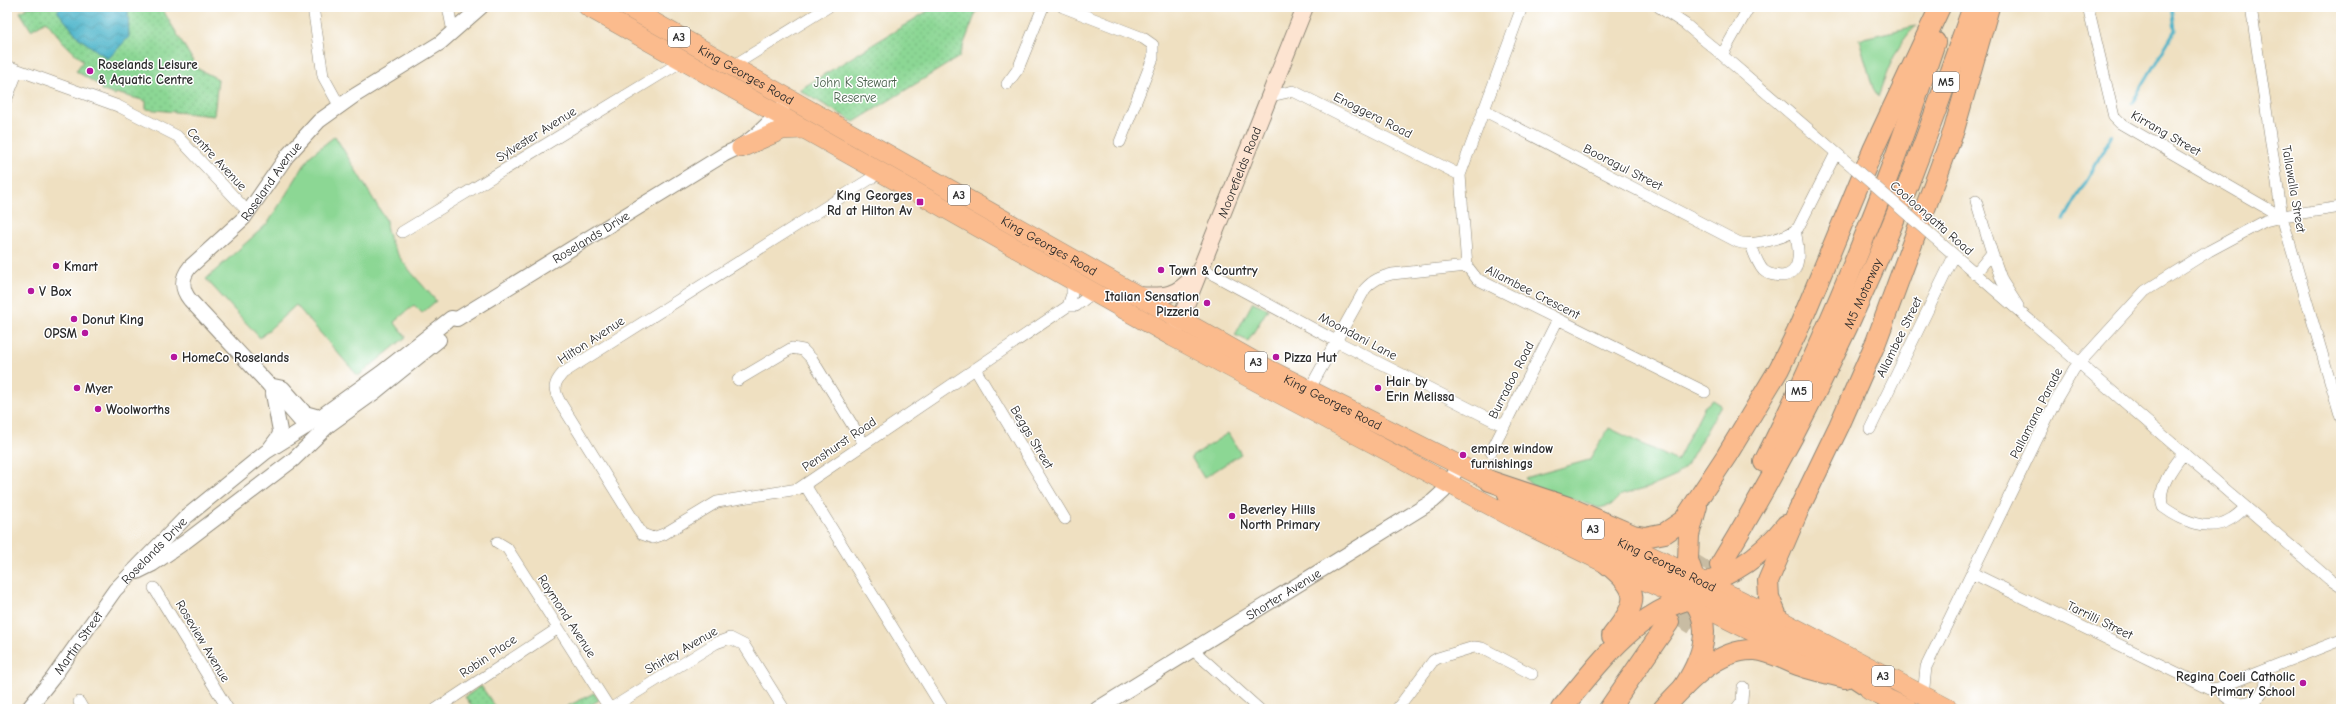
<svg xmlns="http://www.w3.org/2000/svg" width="2348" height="716" font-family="'Comic Neue',sans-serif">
  <defs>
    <pattern id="park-dots" width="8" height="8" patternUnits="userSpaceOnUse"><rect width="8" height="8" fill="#8cd794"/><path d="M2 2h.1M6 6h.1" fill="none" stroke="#79b980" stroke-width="1.8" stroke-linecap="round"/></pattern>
    <pattern id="water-waves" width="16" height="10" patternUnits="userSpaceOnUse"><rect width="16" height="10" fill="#4ab3c9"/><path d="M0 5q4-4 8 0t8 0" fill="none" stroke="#3e92a3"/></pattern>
  </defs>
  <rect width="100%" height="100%" fill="#fff"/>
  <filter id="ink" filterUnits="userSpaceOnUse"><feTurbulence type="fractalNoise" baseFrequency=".025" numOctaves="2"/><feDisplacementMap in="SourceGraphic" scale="8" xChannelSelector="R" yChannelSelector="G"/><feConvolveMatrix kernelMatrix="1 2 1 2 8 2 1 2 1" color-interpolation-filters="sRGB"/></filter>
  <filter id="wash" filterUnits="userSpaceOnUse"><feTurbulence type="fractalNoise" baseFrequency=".012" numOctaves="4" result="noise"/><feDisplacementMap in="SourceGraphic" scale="16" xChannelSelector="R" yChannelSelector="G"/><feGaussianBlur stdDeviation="0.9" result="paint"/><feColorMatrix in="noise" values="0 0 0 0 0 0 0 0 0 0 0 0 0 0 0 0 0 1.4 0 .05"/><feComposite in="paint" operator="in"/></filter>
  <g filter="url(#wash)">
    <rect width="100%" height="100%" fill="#efe0c1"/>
    <path fill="#8cd794" stroke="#5c8160" d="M1916 26C1896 44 1887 72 1878 96L1873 88 1859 39Z
      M335 136 386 220C386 251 418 278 436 301L422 313 414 305 394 322 406 337 358 376 296 305 260 338 206 279 268 223 310 156Z
      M1253 302 1268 309 1248 341 1235 335Z
      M1713 400 1721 405 1687 465 1674 477 1648 488 1621 495 1611 505 1599 508 1531 485 1525 478 1589 460 1609 428 1677 461 1704 407Z
      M1228 433 1241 454 1204 478 1191 457Z"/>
    <path fill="url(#park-dots)" stroke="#5c8160" d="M28 7H161L198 69 218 79 214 116 146 109V101L116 93 115 95 101 90 102 87 76 71 83 61 64 43 46 21 31 30 20 12Z
      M934 7H978L959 57 854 122 799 90Z
      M481 686 497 709H474L465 697Z
      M594 693 599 700 584 709H562Z"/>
    <path fill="url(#water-waves)" stroke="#3a6f7a" d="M61 7H128L129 37 108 59 79 38 57 11Z"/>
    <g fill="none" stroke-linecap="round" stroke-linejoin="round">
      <path stroke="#4ab3c9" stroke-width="3" d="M2132 103 2175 30 2172 7
        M2064 220 2112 135"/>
    </g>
  </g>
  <g filter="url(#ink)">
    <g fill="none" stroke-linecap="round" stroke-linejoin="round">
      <path stroke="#c8bca3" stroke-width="20" stroke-dasharray="20 10" stroke-linecap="butt" d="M1687 594 1708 561
        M1680 628 1704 590"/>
      <defs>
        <path id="minor" d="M313 7 323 76 339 105
          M448 7 453 32
          M1063 7 1143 38 1153 45V58L1120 142
          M1522 7 1460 175 1467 266 1477 279 1705 392
          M1659 7 1685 24 1722 55 1854 168
          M2088 7 2114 117 2120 123 2282 217
          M2251 7 2282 217 2341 418
          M1722 55 1749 7
          M7 66 118 106 177 136 249 213
          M731 67 828 7
          M1007 84 1018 69 1043 7
          M1271 96 1293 91 1460 175
          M7 98 18 70
          M1483 110 1738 242C1751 247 1787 238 1798 228L1836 153
          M881 172 563 373C553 384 553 389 560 402L642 534 653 538 664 534 717 502 798 489 1068 306H1076L1094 292
          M402 232 684 60
          M1930 234 2329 579 2341 587
          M1751 245C1754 253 1757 263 1763 270 1768 275 1774 275 1780 276 1805 276 1798 245 1795 230
          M1992 253 2002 281 2018 306
          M1201 268 1336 341 1504 426
          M1975 274 1992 253 1976 201
          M1068 306 1072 294V280
          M975 369 1065 519
          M738 380 792 348 803 350 812 359 864 444
          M1309 390 1365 289C1373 280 1380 277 1392 274L1467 266
          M1870 429 1954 256
          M1491 452 1557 321
          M2184 453C2173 467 2156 489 2163 507 2182 521 2209 533 2231 519 2237 516 2241 511 2246 507
          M805 485 943 709
          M497 542 507 548 610 709
          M1972 573 2210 689 2218 688 2341 640
          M154 588 228 709
          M1193 650 1259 709
          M2218 688C2234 715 2275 702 2264 671
          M1923 697 1926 667 2057 398 2074 369 2145 291 2209 251 2265 221 2289 215 2341 207
          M79 702 83 709
          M436 709 557 629
          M610 709 716 643 730 638 744 645 784 709
          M1397 709 1433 661 1438 658 1474 647 1482 648 1532 674
          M1736 709 1742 701 1743 687"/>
        <g id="tertiary">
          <path d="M269 385 283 388 305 413 319 417"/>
          <path id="s1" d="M306 427 269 385 190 300C181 289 181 278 190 267L244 218 287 156 319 121 354 96 440 43 481 7"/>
          <path d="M270 448 279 436 280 431 273 394"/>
          <path d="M137 572 153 564 185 542 293 460 329 425 375 392 439 340"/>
          <path id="s2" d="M28 709 52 679 115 590 186 517 266 452 306 427 381 373 451 318 457 319 725 154C749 144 766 127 783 107"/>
          <path id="s3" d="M1097 709 1433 501 1444 491 1459 466"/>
        </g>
        <g id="secondary">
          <path d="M1138 295C1166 297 1176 296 1195 275"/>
          <path id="s4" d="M1176 330 1305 7"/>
        </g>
        <g id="trunk">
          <path d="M588 7 1173 337 1280 394 1523 523 1607 564 1697 604 1809 660"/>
          <path id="s5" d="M627 7 1270 370 1503 487"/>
          <path d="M741 148 782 130 804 129"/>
          <path id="s6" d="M1555 511 1666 563 1778 619 1949 709"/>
          <path d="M1870 691 1909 709"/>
        </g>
        <g id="motorway">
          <path d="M1764 462C1832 326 1888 186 1935 42"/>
          <path d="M1490 481 1568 507 1633 535 1645 537 1665 533 1684 520 1727 455 1779 369 1797 332 1873 150 1940 7"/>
          <path d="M1508 494 1547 521 1674 581C1716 612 1709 648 1683 688"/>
          <path d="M1697 506 1689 535 1688 560 1694 578 1707 596 1809 647 1884 697"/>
          <path d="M1607 564C1642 592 1638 602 1612 636"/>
          <path id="s7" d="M1720 565C1777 471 1828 373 1872 272 1910 186 1941 96 1973 7"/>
          <path d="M1685 588C1728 580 1760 558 1786 525"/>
          <path d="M1778 619 1769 597 1768 581 1799 509 1839 426 1876 342 1954 130 1989 7"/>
          <path d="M1561 709C1601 662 1639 605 1705 596"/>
          <path d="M1609 709 1669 622"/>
          <path d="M1663 709C1686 684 1717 648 1755 650 1771 651 1786 661 1801 666 1815 671 1830 674 1845 678"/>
        </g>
      </defs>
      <use href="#minor" stroke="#8d8676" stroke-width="12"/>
      <use href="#tertiary" stroke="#8d8676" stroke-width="16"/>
      <use href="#secondary" stroke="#8d8676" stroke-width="18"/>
      <use href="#trunk" stroke="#8d8676" stroke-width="20"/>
      <use href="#motorway" stroke="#8d8676" stroke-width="22"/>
      <use href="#minor" stroke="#fff" stroke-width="11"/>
      <use href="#tertiary" stroke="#fff" stroke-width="14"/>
      <use href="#secondary" stroke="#fde4d1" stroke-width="16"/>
      <use href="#trunk" stroke="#fbbb8d" stroke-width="19"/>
      <use href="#motorway" stroke="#fbbb8d" stroke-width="20"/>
      <defs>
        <path id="minor-bridge" d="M1854 168 1930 234"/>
      </defs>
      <use href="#minor-bridge" stroke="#8d8676" stroke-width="12" stroke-linecap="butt"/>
      <use href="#minor-bridge" stroke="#fff" stroke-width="11"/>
    </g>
  </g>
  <g fill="#b5179e" stroke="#fff" stroke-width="1.5">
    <circle cx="90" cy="71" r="4"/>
    <rect x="916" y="198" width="8" height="8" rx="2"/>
    <circle cx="56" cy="266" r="4"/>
    <circle cx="1161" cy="270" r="4"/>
    <circle cx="31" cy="291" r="4"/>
    <circle cx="1207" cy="303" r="4"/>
    <circle cx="74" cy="319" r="4"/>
    <circle cx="85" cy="333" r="4"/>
    <circle cx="174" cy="357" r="4"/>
    <circle cx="1276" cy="357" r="4"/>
    <circle cx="77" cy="388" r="4"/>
    <circle cx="1378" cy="388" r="4"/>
    <circle cx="98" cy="409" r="4"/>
    <circle cx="1463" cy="455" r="4"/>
    <circle cx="1232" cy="516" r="4"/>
    <circle cx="2303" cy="683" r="4"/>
  </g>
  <g text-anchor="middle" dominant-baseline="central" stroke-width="3" stroke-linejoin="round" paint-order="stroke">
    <g fill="#fff" stroke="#6b6b6b" stroke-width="1">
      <rect x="668" y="27" width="22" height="20" rx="3"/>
      <rect x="1933" y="72" width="26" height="20" rx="3"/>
      <rect x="948" y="185" width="22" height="20" rx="3"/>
      <rect x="1245" y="352" width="22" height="20" rx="3"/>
      <rect x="1786" y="381" width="26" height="20" rx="3"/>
      <rect x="1582" y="519" width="22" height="20" rx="3"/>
      <rect x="1872" y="666" width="22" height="20" rx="3"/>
    </g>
    <g font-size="12" font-weight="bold" fill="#2b2b2b">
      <text x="679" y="37">A3</text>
      <text x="1946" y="82">M5</text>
      <text x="959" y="195">A3</text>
      <text x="1256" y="362">A3</text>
      <text x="1799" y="391">M5</text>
      <text x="1593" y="529">A3</text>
      <text x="1883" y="676">A3</text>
    </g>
    <g font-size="13" font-weight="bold" fill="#2b2b2b" stroke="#fff" text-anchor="start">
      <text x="98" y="64">Roselands Leisure<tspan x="98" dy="15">&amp; Aquatic Centre</tspan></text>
      <text x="912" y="195" text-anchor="end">King Georges<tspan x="912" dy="15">Rd at Hilton Av</tspan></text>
      <text x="64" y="266">Kmart</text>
      <text x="1169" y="270">Town &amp; Country</text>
      <text x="39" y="291">V Box</text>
      <text x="1199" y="296" text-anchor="end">Italian Sensation<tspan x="1199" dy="15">Pizzeria</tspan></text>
      <text x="82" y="319">Donut King</text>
      <text x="77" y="333" text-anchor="end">OPSM</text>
      <text x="182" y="357">HomeCo Roselands</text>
      <text x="1284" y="357">Pizza Hut</text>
      <text x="1386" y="381">Hair by<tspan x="1386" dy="15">Erin Melissa</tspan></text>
      <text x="85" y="388">Myer</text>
      <text x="106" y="409">Woolworths</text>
      <text x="1471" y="448">empire window<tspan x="1471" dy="15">furnishings</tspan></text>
      <text x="1240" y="509">Beverley Hills<tspan x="1240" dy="15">North Primary</tspan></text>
      <text x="2295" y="676" text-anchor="end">Regina Coeli Catholic<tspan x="2295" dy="15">Primary School</tspan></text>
    </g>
    <g font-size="13" fill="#2b2b2b" stroke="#fff">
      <text stroke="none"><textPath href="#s5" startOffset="137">King Georges Road</textPath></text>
      <text transform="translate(1373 115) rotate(27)">Enoggera Road</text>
      <text transform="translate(2166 133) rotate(30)">Kirrang Street</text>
      <text transform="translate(536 134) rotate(-32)">Sylvester Avenue</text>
      <text transform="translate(217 159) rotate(47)">Centre Avenue</text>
      <text transform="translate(1623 167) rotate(27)">Booragul Street</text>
      <text stroke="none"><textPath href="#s4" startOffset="170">Moorefields Road</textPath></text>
      <text stroke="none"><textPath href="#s1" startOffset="327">Roseland Avenue</textPath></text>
      <text transform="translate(2294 189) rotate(80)">Tallawalla Street</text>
      <text transform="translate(1932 218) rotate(41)">Cooloongatta Road</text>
      <text stroke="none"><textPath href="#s2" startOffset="744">Roselands Drive</textPath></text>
      <text stroke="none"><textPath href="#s5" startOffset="485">King Georges Road</textPath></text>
      <text transform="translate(1533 292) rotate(27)">Allambee Crescent</text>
      <text stroke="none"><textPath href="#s7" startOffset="307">M5 Motorway</textPath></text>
      <text transform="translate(1358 336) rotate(28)">Moondani Lane</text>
      <text transform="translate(1899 337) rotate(-64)">Allambee Street</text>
      <text transform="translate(591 340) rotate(-33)">Hilton Avenue</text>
      <text transform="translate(1511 380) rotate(-63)">Burradoo Road</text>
      <text stroke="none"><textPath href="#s5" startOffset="809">King Georges Road</textPath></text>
      <text transform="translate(2036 413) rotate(-63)">Pallamana Parade</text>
      <text transform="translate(1032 437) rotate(59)">Beggs Street</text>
      <text transform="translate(839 444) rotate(-34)">Penshurst Road</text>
      <text stroke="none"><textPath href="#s2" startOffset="203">Roselands Drive</textPath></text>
      <text stroke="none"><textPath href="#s6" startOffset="124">King Georges Road</textPath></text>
      <text stroke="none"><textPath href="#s3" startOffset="219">Shorter Avenue</textPath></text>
      <text transform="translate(567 616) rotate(57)">Raymond Avenue</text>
      <text transform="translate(2100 620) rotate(26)">Tarrilli Street</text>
      <text transform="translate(203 641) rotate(59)">Roseview Avenue</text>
      <text stroke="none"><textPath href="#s2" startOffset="83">Martin Street</textPath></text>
      <text transform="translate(681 650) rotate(-30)">Shirley Avenue</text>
      <text transform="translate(488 656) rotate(-34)">Robin Place</text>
    </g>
    <g font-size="13" fill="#485f4a" stroke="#fff">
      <text x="855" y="82">John K Stewart<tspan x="855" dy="15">Reserve</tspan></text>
    </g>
  </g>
  <rect width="2348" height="716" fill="none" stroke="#fff" stroke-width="24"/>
</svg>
